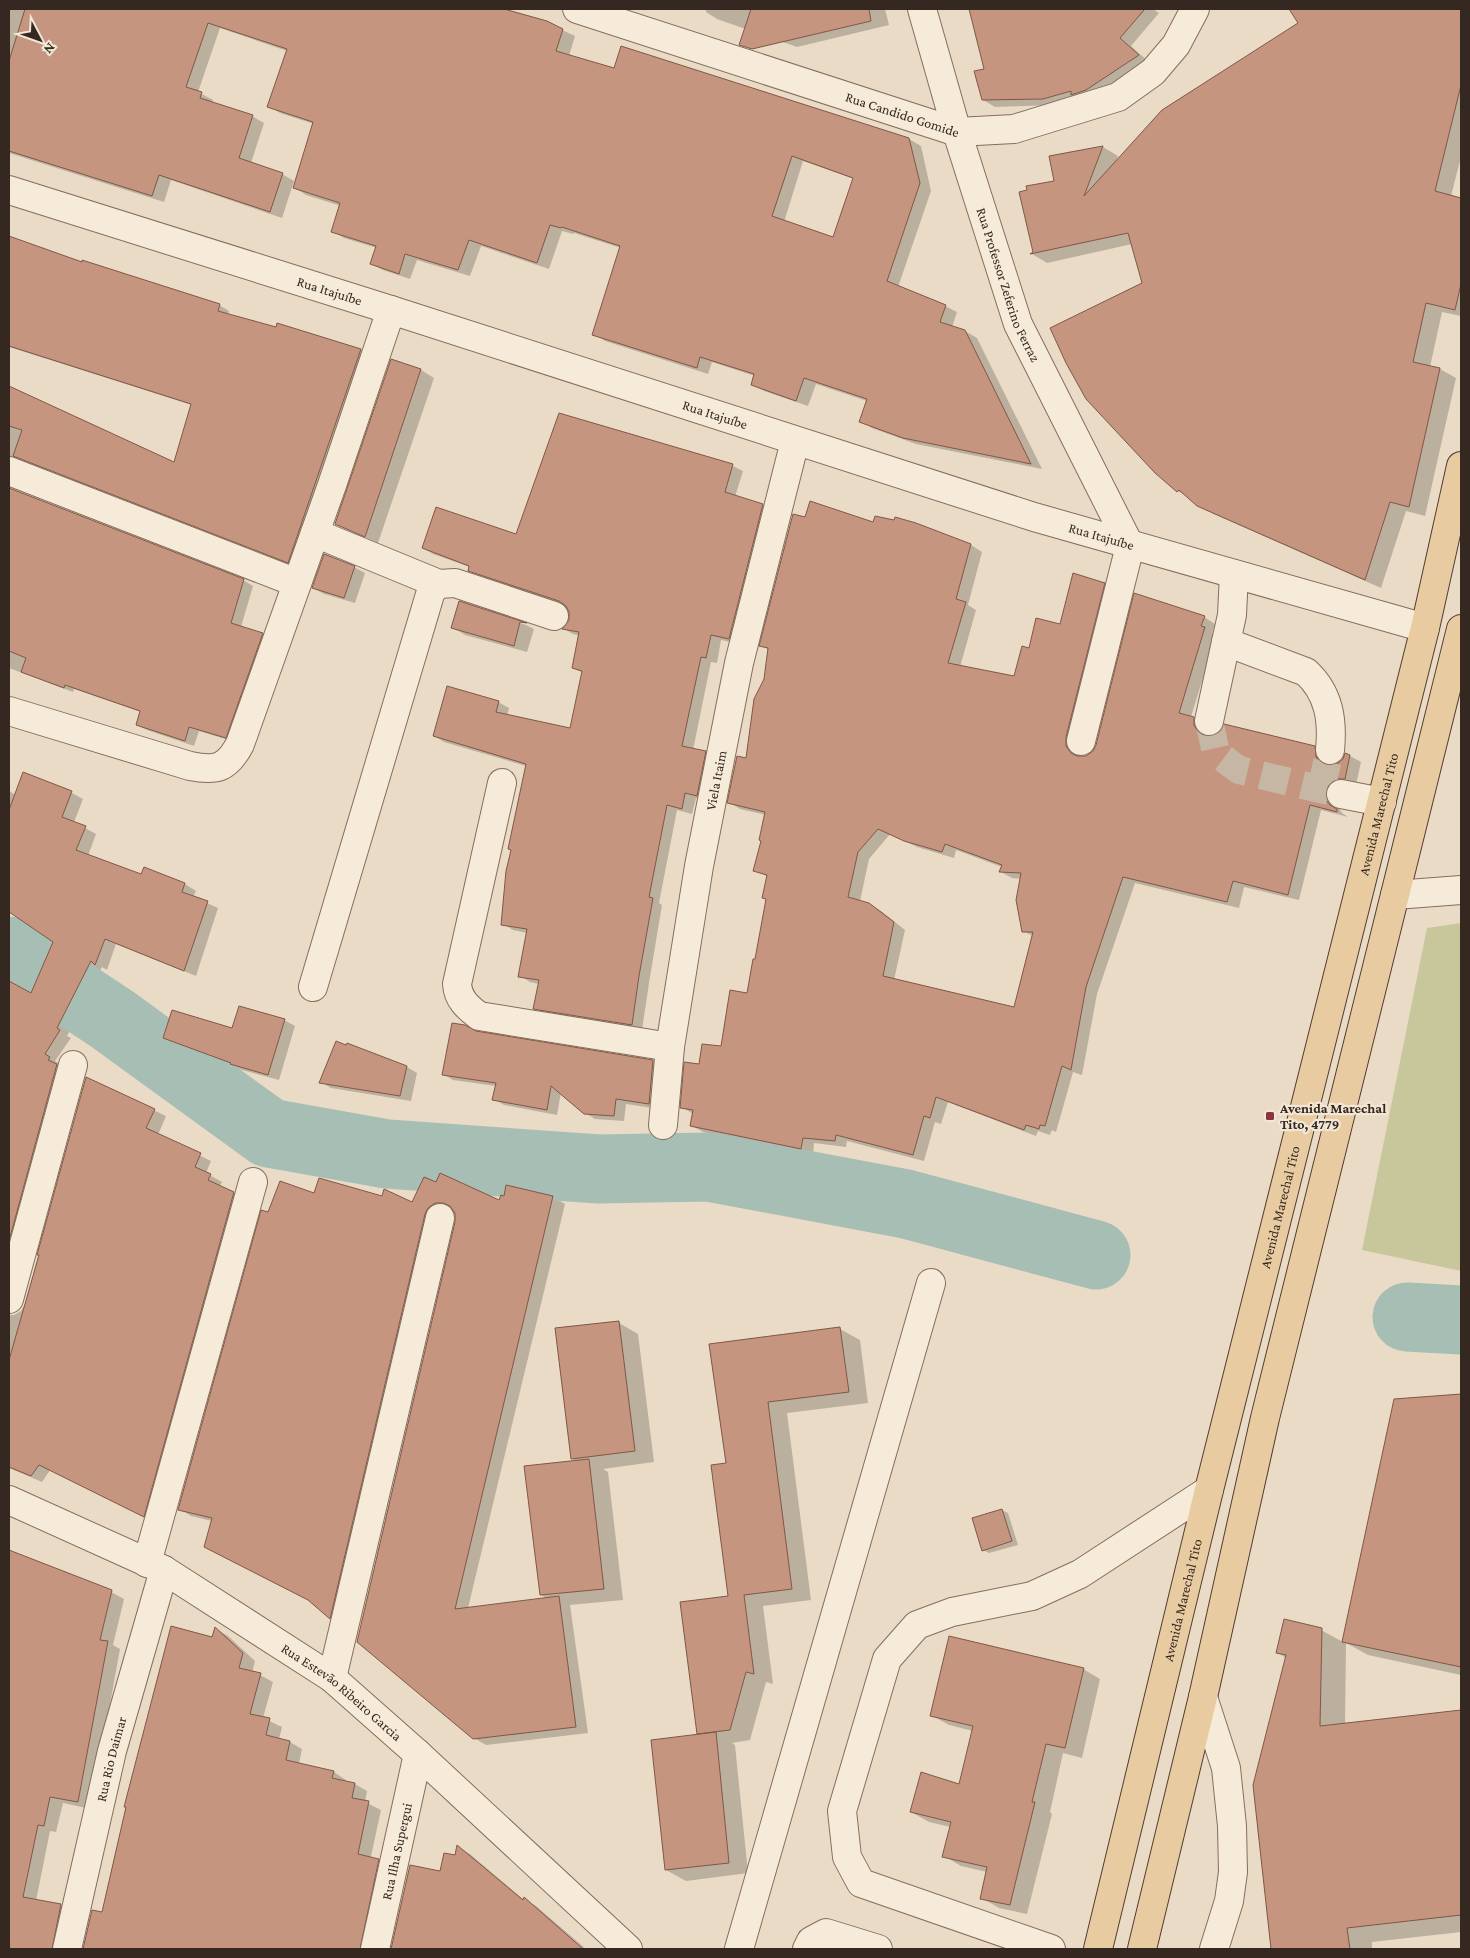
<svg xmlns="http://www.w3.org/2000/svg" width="1470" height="1958" font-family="'Crimson Pro',serif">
  <rect width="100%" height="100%" fill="#eadbc6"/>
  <path fill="#c7c79b" d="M1461 923V1271L1362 1250 1427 928Z"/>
  <path fill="#0003" fill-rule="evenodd" d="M9 9H478L485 11 486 9H501L547 23 575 36 569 56 614 70 909 139 921 146 931 191 898 287 945 306 957 312 952 327 965 331 977 338 1042 469 916 444 872 428 860 421 867 401 816 384 808 406 764 391 753 385 755 376 712 362 708 374 605 341 594 334 621 248 574 233 573 234 562 231 549 269 481 246 470 276 417 260 410 279 383 270 372 264 377 248 344 238 333 231 341 206 306 195 295 188 314 124 280 113 269 106 287 51 220 28 198 92 213 100 212 103 252 116 264 123 251 163 282 174 294 181 282 218 171 180 164 202 9 153ZM803 161 854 179 834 238 784 222Z
    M706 9H885L889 25 797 47 717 19 706 12Z
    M970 9H1153L1159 13 1131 46 1150 63 1099 97 1056 105 995 107 983 100 986 70Z
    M1290 9H1461V157L1451 196 1461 199V316L1442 312 1430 367 1440 369 1456 378 1425 516 1406 511 1381 588 1214 514 1178 491 1156 472 1143 284 1132 244 1047 263 1032 254 1055 182 1050 157 1103 147 1118 156 1116 162 1299 24Z
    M9 237 82 264 219 305 229 311 228 315 277 328 278 324 361 350 370 356 297 567 25 461 17 460 9 464V387L174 464 192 405 9 347Z
    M392 361 421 370 434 378 378 543 336 524Z
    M560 414 733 466 743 471 735 497 762 506 773 511 739 644 721 640 717 663 711 662 693 750 705 752 716 758 707 801 696 798 692 814 677 810 659 903 662 905 649 983 642 1030 545 1014 534 1008 539 984 530 982 520 976 527 933 513 930 503 924 526 766 444 742 434 736 498 702 509 708 507 716 571 729 583 673 573 668 580 636 573 634 564 629 570 622 571 613 567 605 480 576 469 570 470 567 433 554 423 548 517 535Z
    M9 489 243 580 253 586 241 627 262 634 272 639 235 742 199 731 194 746 147 730 137 725 141 712 74 689 73 692 9 668Z
    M874 523 915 524 971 545 982 552 968 605 976 610 960 667 1015 678 1030 649 1061 625 1104 584 1116 591 1077 753 1080 757H1086L1093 752 1204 617 1215 624 1212 633 1216 635 1191 717 1205 725V733L1208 737 1314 747 1326 754 1329 767 1338 765 1350 756 1361 762 1356 785 1338 807 1342 813 1348 817 1321 810 1299 900 1244 887 1239 908 1135 883 1097 994 1082 1075 1073 1072 1056 1132 1052 1130 1050 1135 1038 1131 1036 1136 948 1102 941 1124 935 1122 924 1161 847 1141 846 1147 814 1143 813 1155 703 1132 692 1126 693 1114 682 1107 700 1065 722 1048 748 994 767 900 763 897 768 877 755 870 763 841 766 815 740 809 729 802 747 759 765 679 769 650 761 645ZM890 834 917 847 954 858 956 850 1002 867 1001 872 1012 878 1022 879 1023 931 1033 936 1014 1008 894 980 905 930 881 911 869 904 860 901 869 859Z
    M354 567 365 573 355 603 324 594 313 588Z
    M460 602 526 625 534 629 527 652 465 635 452 627Z
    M24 774 72 793 83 799 74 822 96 834 88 856 142 876 185 884 196 891 193 897 218 908 196 976 116 944 107 970 102 967 67 1036 71 1038 55 1061 60 1064 9 1288V982L32 995 55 941 9 911V791L16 795Z
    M284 1020 295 1026 279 1080 242 1070 176 1044 165 1038 233 1029Z
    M476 1033 653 1061 663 1067 659 1109 626 1104 624 1121 595 1119 585 1113 561 1092 557 1115 504 1105 494 1099 496 1086 453 1080 443 1074Z
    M407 1067 417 1073 411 1101 331 1088 321 1082Z
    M87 1079 166 1116 158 1135 211 1161 206 1173 222 1182 219 1187 245 1200 155 1522 50 1470 42 1482 9 1468V1315H14L21 1311 25 1304Z
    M315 1194 382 1197 413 1203 500 1202 553 1197 565 1204 468 1608 548 1599 541 1595 577 1461 572 1459 619 1323 638 1334 654 1462 603 1469 608 1472 623 1600 570 1605 588 1733 486 1745 474 1738 358 1641 456 1222V1213L454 1209H447L342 1624 331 1618 212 1521 191 1516 180 1509 268 1214Z
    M840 1329 860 1340 868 1403 787 1413 811 1600 763 1606 773 1684 766 1682 750 1740 732 1743 735 1745 748 1873 686 1881 666 1870 700 1735 698 1734 729 1598 727 1465 711 1345Z
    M1458 1395 1461 1396V1675L1368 1655 1346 1643 1345 1725 1461 1711V1932L1372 1942V1949H1272L1255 1785 1286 1658 1277 1652 1321 1630 1343 1642 1395 1400Z
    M1002 1510 1008 1513 1018 1545 989 1553 983 1550Z
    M9 1551 111 1592 124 1599 113 1645 120 1649 91 1809 63 1803 56 1832 50 1831 36 1901 61 1906 73 1913 65 1949H9Z
    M216 1629 228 1636 255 1661 252 1673 260 1675 273 1682 263 1718 282 1727 279 1739 290 1742 302 1749 299 1764 334 1772 346 1780 345 1782 355 1784 367 1791 365 1802 381 1810 370 1861 375 1864 353 1949H84L93 1912 103 1914Z
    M1083 1669 1100 1679 1082 1758 1063 1753 1050 1812 1052 1814 1027 1914 999 1908 982 1898 987 1872 961 1866 944 1856 951 1827 929 1822 911 1812 960 1786 973 1731 949 1725 931 1715Z
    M458 1847 470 1854 524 1900 536 1906 586 1949H397L414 1867 441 1872 456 1856Z"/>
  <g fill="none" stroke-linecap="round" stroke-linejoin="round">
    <path stroke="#a7beb5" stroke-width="69" d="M9 951 112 1019 269 1133 387 1154 599 1169 709 1167 906 1204 1096 1255
      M1407 1317 1461 1320"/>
  </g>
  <path fill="#c59580" stroke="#805746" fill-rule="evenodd" d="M25 9H504L547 21 563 29 556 51 614 68 621 46 909 138 920 183 887 281 946 305 940 322 965 330 1031 464 903 438 859 422 867 399 804 378 796 401 751 385 754 374 700 357 697 368 592 335 620 246 562 227 561 228 550 225 537 263 469 240 458 270 405 254 399 274 370 264 376 246 331 232 340 203 293 188 313 122 267 107 287 49 208 23 186 87 202 92 200 98 253 115 239 158 283 173 270 212 159 175 152 196 9 151V61ZM792 156 853 178 833 237 772 216Z
    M751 9H869L871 21 752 49 739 45Z
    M969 9H1145L1120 38 1139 55 1086 90 1071 95V91L1043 99 982 100 974 71 984 69Z
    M1289 9H1461V85L1435 191 1461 198V284L1455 310 1426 303 1413 362 1440 368 1409 507 1390 502 1365 580 1197 506 1179 490 1177 492 1155 473 1086 399 1066 363 1050 328 1142 283 1128 233 1030 254 1033 252 1019 192 1027 190 1026 186 1054 181 1049 156 1103 146 1084 196 1162 110 1298 23Z
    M9 236 82 262V260L220 304 218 311 276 327 277 323 361 349 288 563 13 456 22 430 9 426V386L174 462 191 404 9 346Z
    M391 359 421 369 365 537 335 524Z
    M559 413 733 464 725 492 763 504 729 639 711 635 706 658 701 657 682 746 706 751 697 796 685 793 682 809 667 805 649 897 653 898 639 976 632 1025 533 1009 539 980 518 977 527 929 501 925 506 871 511 850 508 849 526 764 433 736 447 686 499 701 496 712 570 728 582 671 572 668 579 632 562 629 569 620V612L566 606 559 601 468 571 469 566 422 548 436 507 516 534Z
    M9 488 244 579 231 623 263 633 226 738 189 727 185 741 136 725 140 711 65 685 64 688 21 672 26 658 9 651Z
    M810 501 873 522 875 516 894 520 895 517 916 523 971 544 956 599 966 602 948 663 1014 676 1022 646 1029 648 1036 618 1060 624 1073 573 1105 583 1066 737V746L1071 753 1077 756H1086L1093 751 1096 745 1134 593 1205 616 1201 626 1205 627 1179 713 1194 717V725L1199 733 1206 736H1214L1221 731 1224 724 1315 746 1316 757 1321 763 1328 765 1337 764 1343 759 1345 753 1350 755 1345 779H1335L1330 783 1326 791V800L1330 805 1337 809V812L1310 805 1288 895 1233 881 1227 902 1123 877 1086 987 1071 1070 1062 1066 1045 1126 1040 1125 1039 1129 1026 1125 1024 1130 936 1097 930 1118 924 1116 913 1155 836 1135 835 1141 803 1138 801 1149 690 1126 693 1110 680 1108 684 1062 699 1064 702 1044 721 1046 730 990 747 993 753 959H755L766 899 762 898 767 875 753 871 761 841 759 840 765 812 727 803 737 756 746 758 754 699 764 679 768 648 759 646 793 514 805 517ZM878 829 904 841 942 852 945 844 1002 865 999 872 1021 873 1016 900 1022 932H1033L1014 1007 883 976 894 922 869 903 848 897 858 852Z
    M324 554 355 566 344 598 312 588Z
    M459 601 527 623 520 622 514 646 451 628Z
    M23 772 72 791 62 817 86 826 76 850 141 874 144 867 185 883 182 892 208 901 184 971 105 939 95 965 91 961 57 1028 60 1030 45 1054 50 1057 48 1060 57 1064 9 1241V981L31 993 53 942 9 912V810Z
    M239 1006 285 1019 268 1075 230 1064 231 1063 163 1038 172 1010 232 1028Z
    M452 1023 465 1025 476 1031 653 1060 649 1104 616 1099 614 1116 584 1114 551 1086 547 1110 492 1100 496 1083 442 1075Z
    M336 1041 346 1045 347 1043 407 1066 400 1096 319 1083Z
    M86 1077 155 1109 146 1128 201 1153 195 1167 211 1174 208 1180 234 1192 144 1517 39 1465 31 1476 9 1467V1360L39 1255H37Z
    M440 1173 499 1200 501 1195 504 1196 506 1185 553 1196 455 1609 559 1596 576 1727 473 1739 357 1642 455 1222V1213L450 1206 443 1203H435L428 1208 425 1214 330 1619 308 1600 204 1547 212 1518 178 1510 261 1210 268 1212 280 1181 314 1193 319 1178 382 1196 384 1189 412 1202 424 1177 436 1182Z
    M619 1321 635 1451 571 1459 555 1328Z
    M840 1327 849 1392 768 1402 792 1589 744 1595 754 1674 746 1672 730 1730 697 1734 680 1602 728 1596 711 1465 726 1463 709 1344Z
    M1461 1394V1667L1342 1642 1394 1399Z
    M589 1459 604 1589 540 1595 524 1466Z
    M1002 1509 1012 1541 982 1551 972 1518Z
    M9 1550 112 1590 100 1640 108 1641 78 1802 50 1797 44 1826 38 1825 23 1897 61 1904 52 1949H9Z
    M1284 1619 1322 1628 1320 1726 1461 1710V1915L1347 1928 1350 1949H1271L1253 1785 1286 1655 1276 1653Z
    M171 1626 212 1637 215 1627 243 1653 239 1668 261 1673 250 1714 270 1718 266 1735 290 1741 286 1760 334 1771 332 1778 355 1783 352 1798 369 1801 358 1854 379 1859 360 1949H83L92 1910 102 1912 126 1807H124Z
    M949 1636 1084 1668 1065 1748 1046 1744 1032 1802H1035L1010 1905 980 1899 987 1867 942 1857 951 1822 910 1812 921 1772 959 1784 973 1726 930 1716Z
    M716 1732 729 1863 665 1870 651 1740Z
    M457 1845 523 1900 524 1897 583 1949H391L410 1865 440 1871 444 1853 455 1855Z"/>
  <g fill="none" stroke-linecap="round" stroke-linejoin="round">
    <path stroke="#c6b7a5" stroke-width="28" stroke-dasharray="28 14" stroke-linecap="butt" d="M1209 721 1216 753 1239 770 1341 794
      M1321 789 1330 750"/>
    <defs>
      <g id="minor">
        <path id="s1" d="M577 9 957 132 1014 129 1118 97 1153 72 1176 45 1195 9"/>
        <path id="s2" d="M922 9 957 132 1018 324 1130 546"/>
        <path id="s3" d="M9 190 391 310 1034 517 1425 628"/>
        <path d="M9 471 297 583"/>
        <path d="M315 533 439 584"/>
        <path d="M1234 574 1232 615 1226 642 1306 672C1329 693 1333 720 1330 750"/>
        <path d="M9 711 190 766C216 771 227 769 240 744L332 485 391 310"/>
        <path d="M1209 721 1226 642"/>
        <path d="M1081 741 1130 546"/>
        <path d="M502 783 457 984C458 999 467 1007 479 1016L670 1047"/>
        <path d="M1341 794 1382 802"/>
        <path d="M1395 895 1461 890"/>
        <path d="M313 987 431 591 439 584 455 583 554 616"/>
        <path id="s4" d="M663 1125 670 1047 699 866 739 663 795 441"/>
        <path d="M9 1299 73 1065"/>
        <path id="s5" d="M9 1500 164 1570 332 1678 418 1754 628 1949"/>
        <path d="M147 1563 253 1182"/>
        <path d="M332 1678 440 1218"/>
        <path d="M1203 1697 1226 1768 1232 1826 1233 1872 1229 1901 1214 1949"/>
        <path id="s6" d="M67 1949 112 1751 164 1570"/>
        <path id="s7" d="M375 1949 418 1754"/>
        <path d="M739 1949 931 1283"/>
        <path d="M807 1949 811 1941 826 1933 878 1949"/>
        <path d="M1051 1949 861 1883 847 1857 842 1811 887 1659 917 1625 952 1612 1032 1596 1080 1574 1209 1490"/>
      </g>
      <g id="major">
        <path id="s8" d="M1098 1949 1209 1490 1425 628 1461 466"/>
        <path d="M1142 1949 1203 1697 1265 1418 1461 629"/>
      </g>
    </defs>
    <use href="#minor" stroke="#846e5e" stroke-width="30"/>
    <use href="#major" stroke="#523d31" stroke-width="30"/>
    <use href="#minor" stroke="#f6ead9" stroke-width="28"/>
    <use href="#major" stroke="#e9cba2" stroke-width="28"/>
  </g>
  <rect fill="#8d333e" stroke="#f2e7d5" stroke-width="2" x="1265" y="1111" width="10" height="10" rx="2.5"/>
  <g text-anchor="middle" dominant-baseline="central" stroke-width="4.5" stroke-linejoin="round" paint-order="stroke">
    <g font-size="14" fill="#352820" stroke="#f2e7d5">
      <text stroke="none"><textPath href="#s1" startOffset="342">Rua Candido Gomide</textPath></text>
      <text stroke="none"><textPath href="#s2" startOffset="289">Rua Professor Zeferino Ferraz</textPath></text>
      <text stroke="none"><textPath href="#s3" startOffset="336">Rua Itajuíbe</textPath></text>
      <text stroke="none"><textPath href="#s3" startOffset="741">Rua Itajuíbe</textPath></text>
      <text stroke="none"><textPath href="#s3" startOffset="1146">Rua Itajuíbe</textPath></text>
      <text stroke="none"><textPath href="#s4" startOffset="349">Viela Itaim</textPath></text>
      <text stroke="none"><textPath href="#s8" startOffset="1169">Avenida Marechal Tito</textPath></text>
      <text stroke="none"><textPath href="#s8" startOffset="764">Avenida Marechal Tito</textPath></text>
      <text stroke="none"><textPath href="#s8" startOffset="359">Avenida Marechal Tito</textPath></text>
      <text stroke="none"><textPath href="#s5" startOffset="386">Rua Estevão Ribeiro Garcia</textPath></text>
      <text stroke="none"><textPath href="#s6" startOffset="195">Rua Rio Daimar</textPath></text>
      <text stroke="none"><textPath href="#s7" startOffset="100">Rua Ilha Supergui</textPath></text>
    </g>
    <g font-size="14" font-weight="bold" fill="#352820" stroke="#f2e7d5" text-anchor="start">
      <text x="1280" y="1108">Avenida Marechal<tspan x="1280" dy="16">Tito, 4779</tspan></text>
    </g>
  </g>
  <rect width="1470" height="1958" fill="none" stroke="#352820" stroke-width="20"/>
  <g transform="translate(40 40) rotate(131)" stroke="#f2e7d5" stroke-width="4" paint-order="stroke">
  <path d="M0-4L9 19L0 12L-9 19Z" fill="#352820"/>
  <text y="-8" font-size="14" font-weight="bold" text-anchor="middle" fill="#352820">N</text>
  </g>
</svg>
